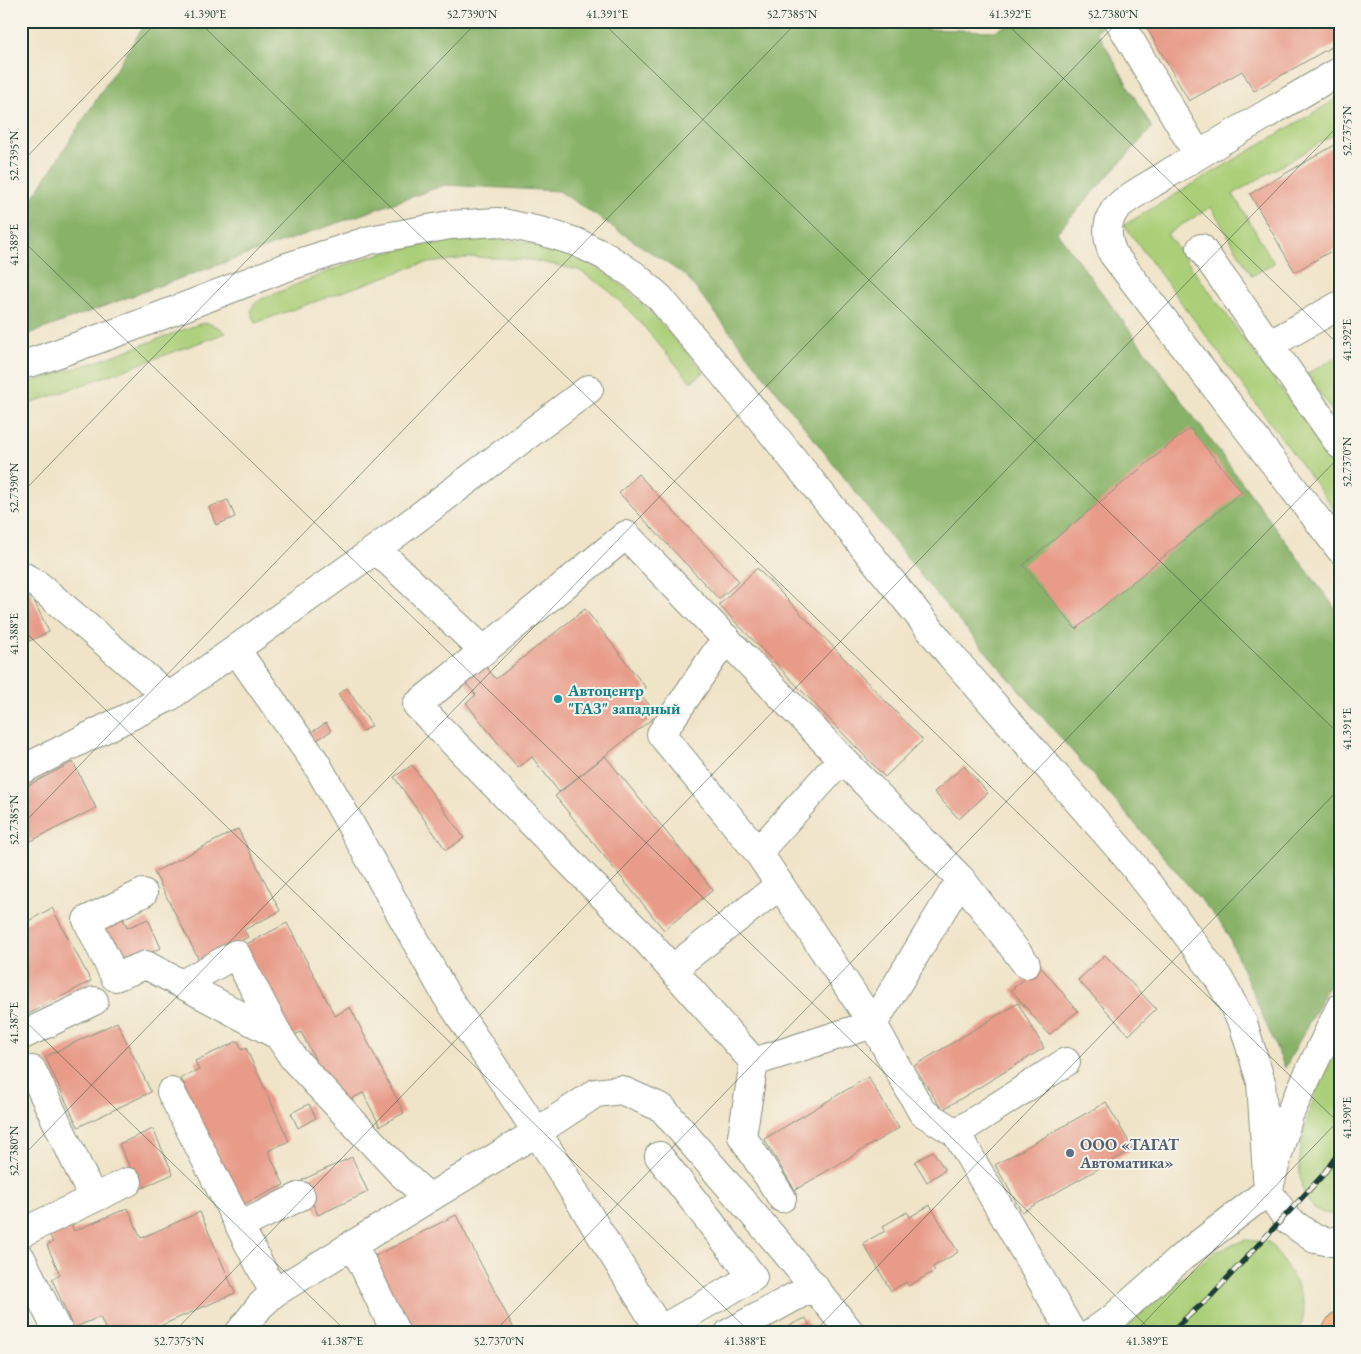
<svg xmlns="http://www.w3.org/2000/svg" width="1361" height="1354" font-family="'EB Garamond',serif">
  <rect width="100%" height="100%" fill="#f7f3e8"/>
  <filter id="ink" filterUnits="userSpaceOnUse"><feTurbulence type="fractalNoise" baseFrequency=".02" numOctaves="2"/><feDisplacementMap in="SourceGraphic" scale="10" xChannelSelector="R" yChannelSelector="G"/><feConvolveMatrix kernelMatrix="1 2 1 2 8 2 1 2 1" color-interpolation-filters="sRGB"/></filter>
  <filter id="wash" filterUnits="userSpaceOnUse"><feTurbulence type="fractalNoise" baseFrequency=".0096" numOctaves="4" result="noise"/><feDisplacementMap in="SourceGraphic" scale="20" xChannelSelector="R" yChannelSelector="G"/><feGaussianBlur stdDeviation="1.12" result="paint"/><feColorMatrix in="noise" values="0 0 0 0 0 0 0 0 0 0 0 0 0 0 0 0 0 1.4 0 .05"/><feComposite in="paint" operator="in"/></filter>
  <g filter="url(#wash)">
    <rect width="100%" height="100%" fill="#f0e4c8"/>
    <path fill="#abcf78" stroke="#658656" d="M1340 97V131L1233 194 1274 263 1252 276 1211 207 1167 234 1340 469V517L1124 225Z
      M487 239C515 240 547 243 574 254 580 257 587 262 593 265 638 292 669 333 704 372L691 382 639 321 608 290 579 270 530 260 474 257 421 264 255 323 251 311 254 304 262 299C297 285 333 268 369 257 408 246 447 240 487 239Z
      M208 323 220 328 226 333 21 407V385L101 360 199 324Z
      M1340 355V423L1307 374Z
      M1340 1047V1215H1339C1332 1214 1323 1214 1317 1210 1284 1187 1306 1118 1318 1088 1324 1074 1333 1060 1340 1047Z
      M1245 1240 1269 1242C1283 1260 1309 1294 1303 1319 1302 1323 1299 1328 1297 1333H1111L1216 1251Z"/>
    <path fill="#88b268" stroke="#54784e" d="M147 21H924V29L995 31 1015 21H1107L1097 31 1152 128 1057 232 1340 615V964L1285 1068 1225 928 930 587 686 276 559 191 445 185 170 282 21 337V216Z"/>
    <g id="blocks">
      <path fill="#e89b89" d="M1151 21H1340V42L1254 91 1242 71 1189 101 1145 25Z
        M1340 142V246L1295 272 1250 194Z
        M1190 428 1242 492 1076 629 1023 565Z
        M638 474 739 581 719 599 619 493Z
        M228 500 235 517 216 525 209 507Z
        M757 568 923 740 885 777 719 605Z
        M27 586 49 632 21 645V588Z
        M585 609 646 688 640 693 657 715 559 792 532 757 518 768 466 703 476 695 463 680 484 664 496 679Z
        M347 688 372 726 363 731 338 694Z
        M326 723 331 731 314 742 309 734Z
        M605 756 713 890 664 930 555 796Z
        M73 762 96 808 29 842 21 826V789Z
        M412 765 464 838 446 850 394 777Z
        M964 766 988 793 959 819 934 792Z
        M238 829 280 911 244 930 248 937 200 962 154 872Z
        M52 908 91 981 21 1018V925Z
        M123 918 127 928 148 919 161 948 111 970 94 931Z
        M287 923 335 1016 350 1007 404 1113 380 1126 363 1093 339 1105 301 1032 292 1036 245 945Z
        M1105 955 1156 1009 1129 1035 1078 980Z
        M1040 966 1078 1011 1049 1035 1011 990Z
        M1018 1003 1044 1048 942 1110 914 1066Z
        M117 1022 151 1092 78 1127 45 1057Z
        M238 1041 242 1050 246 1048 289 1141 268 1151 284 1185 240 1206 181 1078 199 1070 195 1061Z
        M868 1077 899 1128 795 1190 764 1139Z
        M1106 1102 1133 1149 1022 1212 995 1165Z
        M309 1104 316 1118 298 1128 291 1113Z
        M153 1129 173 1174 140 1189 119 1144Z
        M933 1151 945 1170 927 1182 915 1162Z
        M352 1157 368 1192 318 1215 302 1180Z
        M930 1205 958 1252 933 1267 935 1271 908 1286 906 1282 891 1291 863 1243 885 1231 883 1226 907 1212 910 1217Z
        M128 1208 141 1238 200 1212 235 1293 144 1333H107L100 1317 73 1328 52 1279 60 1275 47 1245 53 1242 47 1228 69 1219 74 1231Z
        M456 1215 516 1333H412L373 1257Z
        M806 1318 813 1333H772Z"/>
    </g>
  </g>
  <g filter="url(#ink)">
    <use href="#blocks" fill-opacity="0" stroke="#88907e" stroke-width="1"/>
    <g fill="none" stroke-linecap="round" stroke-linejoin="round">
      <defs>
        <path id="minor" d="M1119 21 1198 155
          M1340 71C1280 106 1220 141 1161 178 1150 185 1120 201 1114 211 1105 225 1107 239 1113 254L1340 549
          M1201 248 1340 445
          M1269 345 1340 305
          M21 365 39 360 132 327 284 268 370 240 450 225 498 222 544 232 576 242 605 256 634 275 660 298 765 424 953 658 1125 855 1174 917 1219 979 1243 1023 1261 1082 1268 1191 1288 1220 1315 1239 1331 1242 1340 1240
          M626 535 842 759 961 879 873 1024 754 1062 649 943 417 705Z
          M376 549 484 651
          M21 575 38 585 169 697
          M726 638 661 734 758 852 873 1024 922 1112 956 1133 1072 1333
          M236 650 316 763 446 995 537 1132 660 1330 753 1277 659 1156
          M21 770 169 697 376 549 589 389
          M758 852 842 759
          M961 879 1026 964
          M143 893 87 920 115 977 146 965 279 1036 294 1059 308 1074 399 1171 429 1198
          M672 969 780 885
          M182 984 236 954 279 1036
          M21 1036 94 1001
          M754 1062 742 1136 782 1198
          M32 1070 93 1198
          M171 1092 274 1293
          M956 1133 1066 1062
          M240 1226 301 1196
          M21 1233 128 1182
          M353 1244 396 1333
          M21 1258 57 1330 60 1333
          M239 1333 260 1306 274 1293 537 1132 596 1093 621 1090 662 1108 784 1250 851 1333
          M729 1333 814 1286
          M1092 1333 1113 1318 1182 1257 1268 1191 1289 1115 1340 1008"/>
        <path id="major" d="M1336 1333 1340 1326"/>
      </defs>
      <use href="#minor" stroke="#88907e" stroke-width="30"/>
      <use href="#major" stroke="#88907e" stroke-width="30"/>
      <use href="#minor" stroke="#fff" stroke-width="28"/>
      <use href="#major" stroke="#fcba8e" stroke-width="28"/>
      <defs>
        <path id="rail" d="M1169 1333 1210 1297 1322 1176 1340 1151"/>
      </defs>
      <use href="#rail" stroke="#1f3d34" stroke-width="5.5"/>
      <use href="#rail" stroke="#f7f3e8" stroke-width="4" stroke-dasharray="11" stroke-linecap="butt"/>
    </g>
  </g>
  <path fill="none" stroke="#1f3d34" stroke-width="1" stroke-opacity="0.45" d="M198 21 1340 1124M601 21 1340 735M1004 21 1340 346M21 163 158 21M21 239 1154 1333M21 494 478 21M21 628 751 1333M21 826 798 21M21 1017 348 1333M21 1158 1119 21M173 1333 1340 124M493 1333 1340 456M813 1333 1340 788M1134 1333 1340 1119"/>
  <circle fill="#0f9aa8" stroke="#f7f3e8" stroke-width="2" cx="558" cy="699" r="5"/>
  <circle fill="#5c6f8a" stroke="#f7f3e8" stroke-width="2" cx="1070" cy="1153" r="5"/>
  <g text-anchor="middle" dominant-baseline="central" stroke-width="4" stroke-linejoin="round" paint-order="stroke">
    <g font-size="16" font-weight="bold" fill="#0d838f" stroke="#f7f3e8" text-anchor="start">
      <text x="568" y="690">Автоцентр<tspan x="568" dy="18">"ГАЗ" западный</tspan></text>
    </g>
    <g font-size="16" font-weight="bold" fill="#4e5e75" stroke="#f7f3e8" text-anchor="start">
      <text x="1080" y="1144">ООО «ТАГАТ<tspan x="1080" dy="18">Автоматика»</tspan></text>
    </g>
  </g>
  <rect width="1361" height="1354" fill="none" stroke="#f7f3e8" stroke-width="55"/>
  <rect x="28" y="28" width="1306" height="1298" fill="none" stroke="#1f3d34" stroke-width="2"/>
  <g font-size="12" text-anchor="middle" fill="#1f3d34">
    <text x="205" y="18">41.390°E</text>
    <text x="472" y="18">52.7390°N</text>
    <text x="607" y="18">41.391°E</text>
    <text x="792" y="18">52.7385°N</text>
    <text x="1010" y="18">41.392°E</text>
    <text x="1113" y="18">52.7380°N</text>
    <text transform="translate(1347 131) rotate(-90)" y="4">52.7375°N</text>
    <text transform="translate(14 156) rotate(-90)" y="4">52.7395°N</text>
    <text transform="translate(14 245) rotate(-90)" y="4">41.389°E</text>
    <text transform="translate(1347 340) rotate(-90)" y="4">41.392°E</text>
    <text transform="translate(1347 462) rotate(-90)" y="4">52.7370°N</text>
    <text transform="translate(14 488) rotate(-90)" y="4">52.7390°N</text>
    <text transform="translate(14 634) rotate(-90)" y="4">41.388°E</text>
    <text transform="translate(1347 729) rotate(-90)" y="4">41.391°E</text>
    <text transform="translate(14 820) rotate(-90)" y="4">52.7385°N</text>
    <text transform="translate(14 1023) rotate(-90)" y="4">41.387°E</text>
    <text transform="translate(1347 1118) rotate(-90)" y="4">41.390°E</text>
    <text transform="translate(14 1151) rotate(-90)" y="4">52.7380°N</text>
    <text x="179" y="1345">52.7375°N</text>
    <text x="342" y="1345">41.387°E</text>
    <text x="499" y="1345">52.7370°N</text>
    <text x="745" y="1345">41.388°E</text>
    <text x="1147" y="1345">41.389°E</text>
  </g>
</svg>
